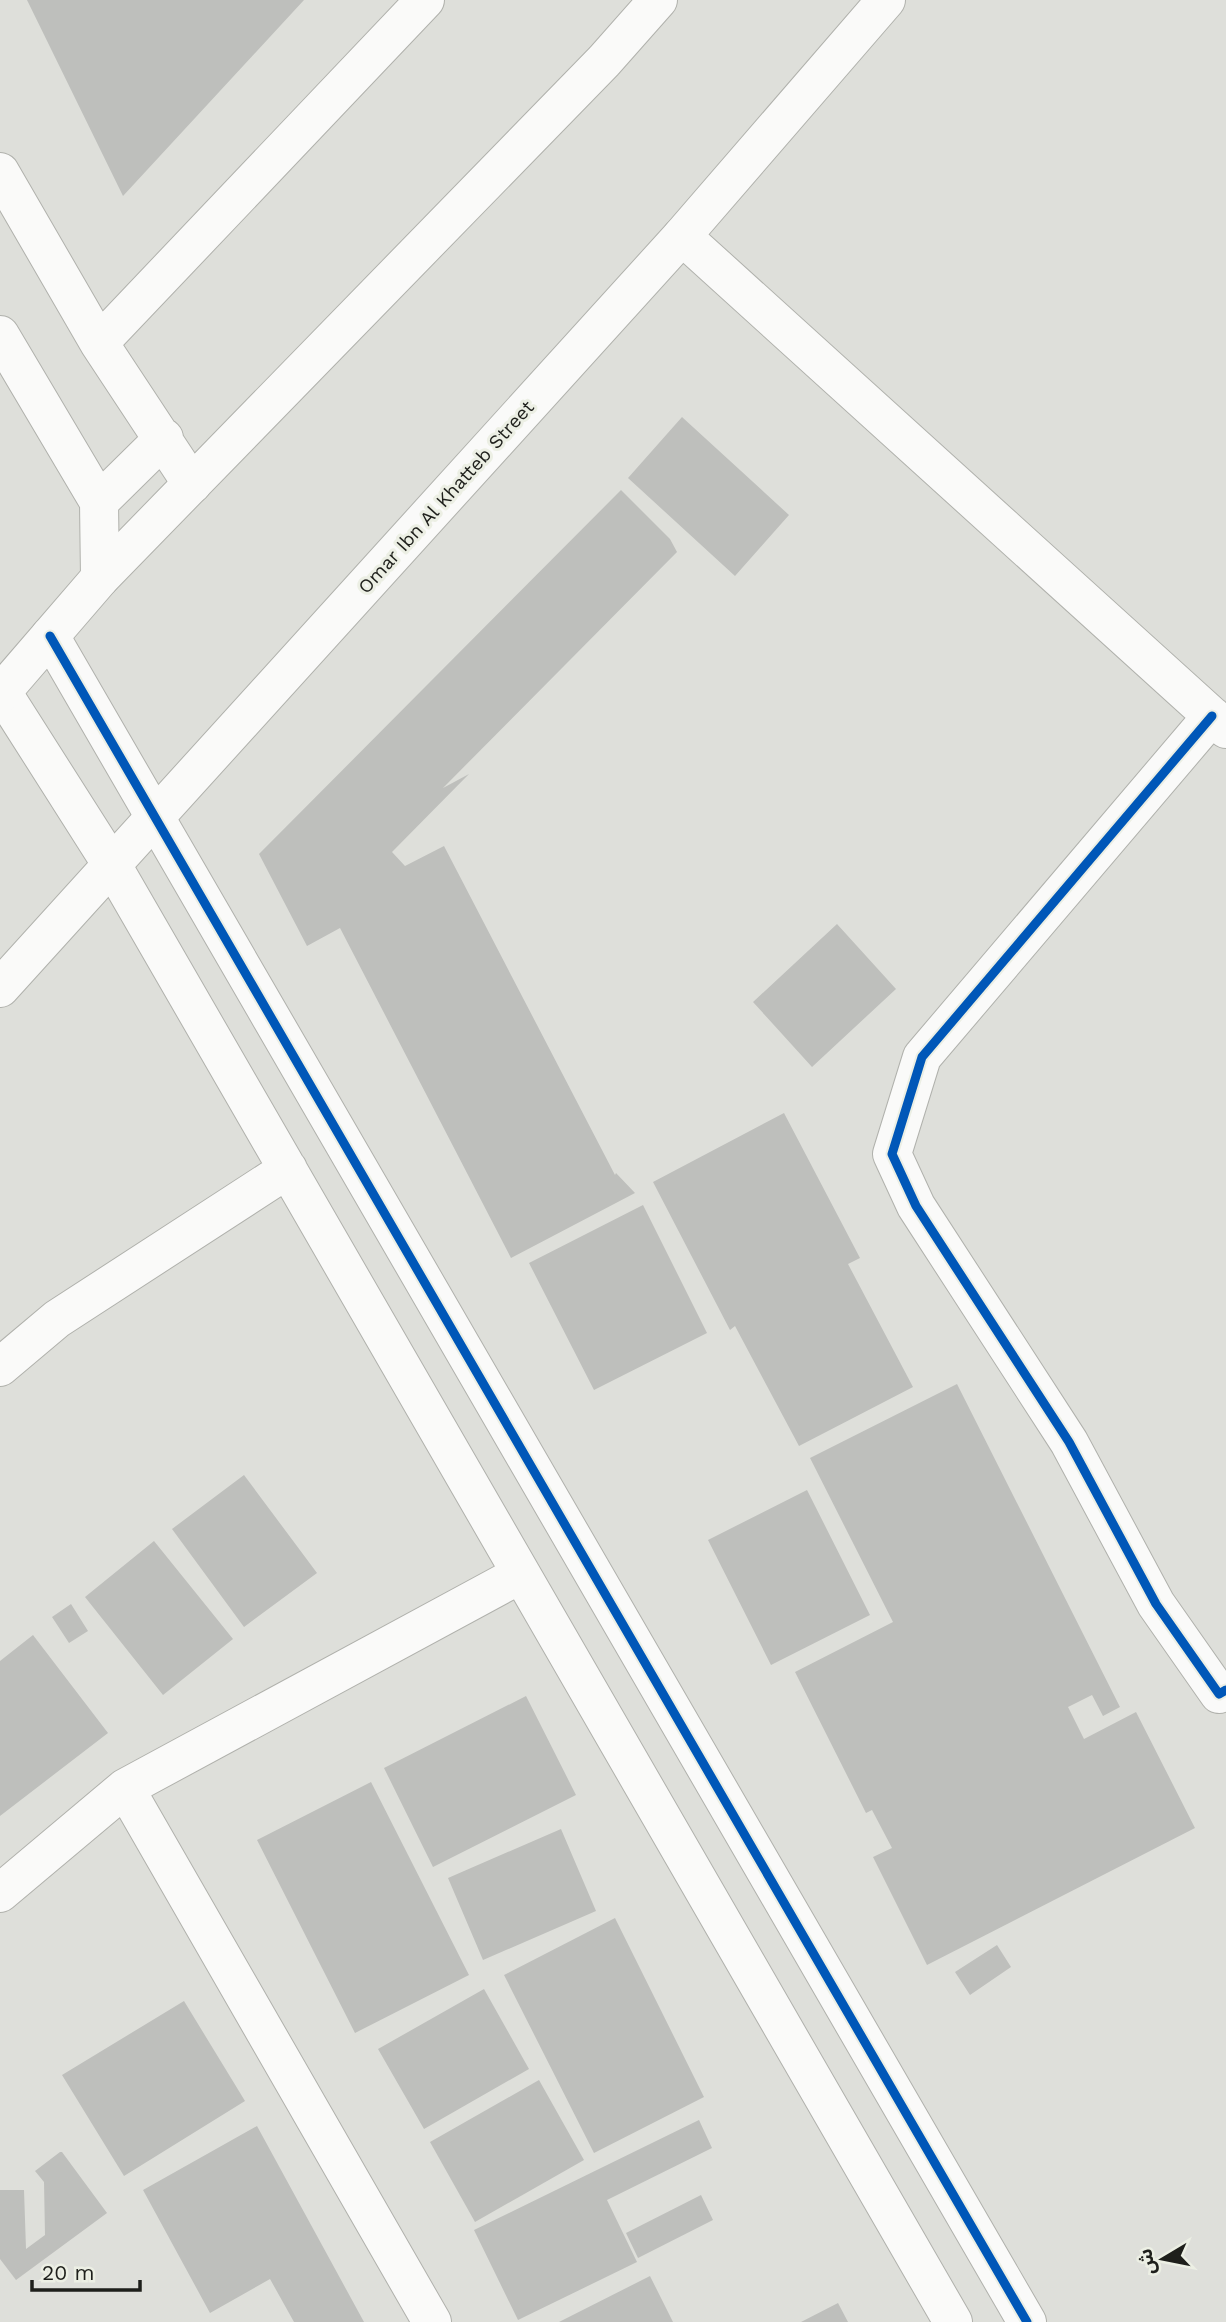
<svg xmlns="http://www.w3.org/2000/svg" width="1226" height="2322" font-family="'Work Sans','Noto Sans Arabic',sans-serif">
  <rect width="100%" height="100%" fill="#dedfda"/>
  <path fill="#bebfbc" d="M27 0H304L123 196Z
    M682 417 789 515 735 576 628 478Z
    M621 490 670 539 677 552 443 788 469 774 392 852 405 866 444 846 615 1175 616 1173 635 1193 511 1258 340 928 307 946 259 854Z
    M837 924 896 989 812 1067 753 1002Z
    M784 1113 860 1258 848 1264 913 1387 799 1446 735 1326 730 1330 653 1182Z
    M643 1205 707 1333 594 1390 529 1263Z
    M957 1384 1120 1707 1103 1716 1092 1695 1068 1707 1084 1739 1136 1712 1195 1828 927 1965 873 1857 892 1848 872 1810 866 1813 795 1672 893 1622 810 1458Z
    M244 1475 317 1573 244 1627 172 1529Z
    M807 1490 870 1615 771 1665 708 1540Z
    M154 1541 233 1639 163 1695 85 1597Z
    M71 1604 88 1631 69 1643 52 1617Z
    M33 1635 108 1733 0 1816V1661Z
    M526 1696 576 1795 433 1867 384 1768Z
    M371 1782 469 1975 355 2033 257 1840Z
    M561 1829 596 1911 483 1960 448 1878Z
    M615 1918 704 2097 594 2153 504 1975Z
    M997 1945 1011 1967 970 1995 955 1972Z
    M484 1989 529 2069 424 2129 378 2049Z
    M184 2001 245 2101 124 2176 62 2075Z
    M539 2080 584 2160 475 2222 430 2142Z
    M699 2120 712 2148 607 2200 637 2262 518 2320 474 2230Z
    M257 2126 364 2322H294L270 2279 210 2313 143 2190Z
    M60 2152H62L107 2213 16 2280 0 2259V2190H24L26 2249 45 2235 44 2182 35 2171Z
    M701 2195 713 2220 638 2258 626 2233Z
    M650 2276 673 2322H559Z
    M838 2303 848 2322H801Z"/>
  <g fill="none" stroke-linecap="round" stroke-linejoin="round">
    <defs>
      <path id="minor" d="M0 172 99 343 192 484
        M682 236 1226 729
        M0 335 99 502 100 578
        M99 343 425 0
        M99 502 164 438
        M50 636 1027 2322
        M2 692 112 865 953 2322
        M1212 716 922 1057 892 1154 916 1206 1069 1442 1156 1604 1219 1694 1226 1690
        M0 1367 57 1319 288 1169
        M125 1788 432 2322
        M0 1893 125 1788 521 1574"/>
      <path id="major" d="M0 694 100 578 604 61 658 0
        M0 988 682 236 886 0"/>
    </defs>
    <use href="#minor" stroke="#b0b1ac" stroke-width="40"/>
    <use href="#major" stroke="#b0b1ac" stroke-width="40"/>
    <use href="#minor" stroke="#fafaf9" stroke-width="38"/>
    <use href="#major" stroke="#fafaf9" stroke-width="38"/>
    <defs>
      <path id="cycleway" d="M50 636 1027 2322
        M1212 716 922 1057 892 1154 916 1206 1069 1442 1156 1604 1219 1694 1226 1690"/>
    </defs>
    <use href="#cycleway" stroke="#ecefe4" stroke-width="13"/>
    <use href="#cycleway" stroke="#0057b8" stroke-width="9"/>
  </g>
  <g text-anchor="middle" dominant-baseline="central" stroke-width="6" stroke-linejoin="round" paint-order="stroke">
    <g font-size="19" fill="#1e1f1b" stroke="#ecefe4">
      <text transform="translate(446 497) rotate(-48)">Omar Ibn Al Khatteb Street</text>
    </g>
  </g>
  <g transform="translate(1163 2259) rotate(260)" stroke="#ecefe4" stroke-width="5" paint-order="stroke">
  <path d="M0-5L12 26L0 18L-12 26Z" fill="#1e1f1b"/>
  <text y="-10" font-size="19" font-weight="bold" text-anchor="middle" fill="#1e1f1b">ش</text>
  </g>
  <path d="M32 2280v10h108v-10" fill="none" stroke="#1e1f1b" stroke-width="3.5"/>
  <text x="42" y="2280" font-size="21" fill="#1e1f1b" stroke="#ecefe4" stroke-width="5" paint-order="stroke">20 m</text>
</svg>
